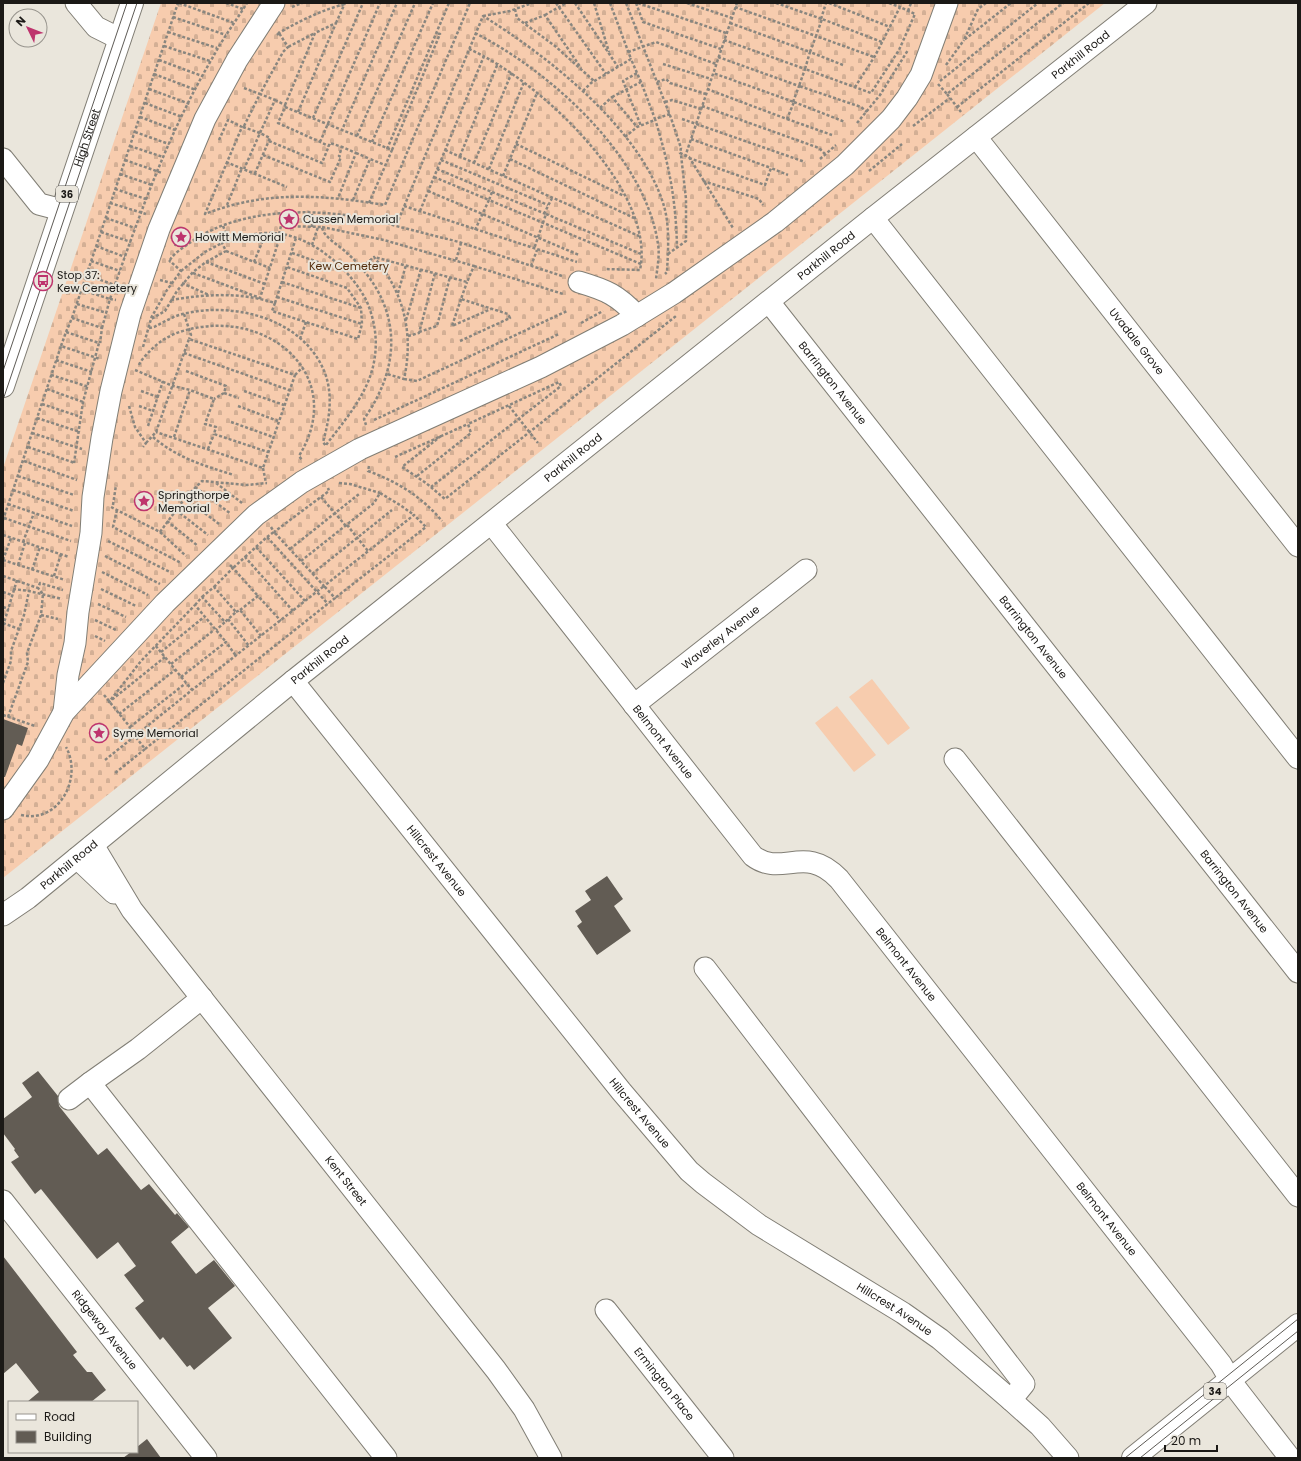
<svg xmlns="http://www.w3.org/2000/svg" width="1301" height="1461" font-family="Poppins,sans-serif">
  <defs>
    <pattern id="cemetery-stones" width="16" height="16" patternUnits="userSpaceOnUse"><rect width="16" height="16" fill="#f7ccae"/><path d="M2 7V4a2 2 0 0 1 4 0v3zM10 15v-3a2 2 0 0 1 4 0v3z" fill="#d3af95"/></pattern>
  </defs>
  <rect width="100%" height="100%" fill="#eae6dc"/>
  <path fill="url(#cemetery-stones)" d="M161 3H1105L3 878V468Z"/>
  <path fill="#f7ccae" d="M872 679 910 728 888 745 849 697Z
    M837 706 876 755 854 772 815 723Z"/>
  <path fill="#625c54" d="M3 719 28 728 22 746 17 744 5 777H3Z
    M607 876 623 899 614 906 631 931 597 955 577 926 582 922 575 911 591 900 585 891Z
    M38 1071 58 1096 59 1106 98 1155 107 1148 141 1190 149 1184 175 1215 177 1213 189 1227 171 1242 196 1274 214 1260 235 1286 208 1308 232 1338 194 1370 190 1365 187 1367 163 1337 160 1340 135 1308 144 1301 124 1275 136 1266 118 1242 97 1259 41 1189 35 1194 11 1162 19 1157 14 1150 15 1149 3 1133V1119L32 1097 22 1083Z
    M3 1256 77 1352 73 1355 87 1372H92L106 1390 91 1402H27L39 1392 16 1363 3 1374Z
    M147 1439 161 1458H123L131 1452H137V1447Z"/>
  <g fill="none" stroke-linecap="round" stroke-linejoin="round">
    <defs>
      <g id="minor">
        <path d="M76 3 96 27 120 39"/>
        <path id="s1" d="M976 137 1298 546"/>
        <path d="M3 159 39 204 62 210"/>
        <path d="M873 218 1298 758"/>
        <path d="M579 282C606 290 618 295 637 316"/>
        <path id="s2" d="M769 302 1298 972"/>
        <path id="s3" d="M492 524 753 856C782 878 805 843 839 879L1221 1364 1232 1383 1290 1458"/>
        <path id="s4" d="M293 681 621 1091 689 1171 703 1183 759 1225 903 1313 940 1339 1011 1400 1040 1426 1068 1458"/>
        <path id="s5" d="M634 705 806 570"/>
        <path d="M64 712 68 675 75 643 78 612 91 533 93 497 102 438 111 391 130 314 159 229 205 119 237 60 274 3"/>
        <path d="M955 759 1298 1196"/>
        <path d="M3 809 38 760 64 712 165 603 256 515 302 482 360 449 541 367 622 325 674 293 775 222 845 165 891 119 907 98 921 75 947 3"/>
        <path id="s6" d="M93 845 132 910 496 1370 524 1409 551 1458"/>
        <path d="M77 858 114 893"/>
        <path id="s7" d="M3 915 28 898 293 681 873 218 1146 3"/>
        <path d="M705 968 1024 1384 1011 1400"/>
        <path d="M202 998 138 1049 90 1083 386 1458"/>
        <path d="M69 1099 90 1083"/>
        <path id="s8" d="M3 1201 206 1458"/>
        <path id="s9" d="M606 1310 723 1458"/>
      </g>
      <g id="major">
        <path id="s10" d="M3 386 132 3"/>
        <path d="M1133 1458 1298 1325"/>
      </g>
    </defs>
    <use href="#minor" stroke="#817e75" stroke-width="23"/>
    <use href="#major" stroke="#817e75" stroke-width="24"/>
    <path stroke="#89867f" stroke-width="2.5" stroke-dasharray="3 2" stroke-linecap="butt" d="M179 3 234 23
      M226 3 243 9
      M556 3 606 74
      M575 3 618 67
      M594 3 609 52
      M610 3 631 59
      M626 3 671 118 681 148 680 153 689 157 733 228
      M636 3 643 22 721 49
      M638 3 726 33
      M687 3 732 18
      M776 3 822 19
      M829 3 890 27
      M889 3 900 7
      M986 3 978 9 964 40 1011 3
      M292 7 302 3
      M735 7 816 36 822 19 882 42
      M515 9 517 18 555 46 594 81
      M908 11 911 3
      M545 15 566 3
      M483 16 510 11 532 3
      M173 17 226 35
      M821 19 826 3
      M336 23 345 3
      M525 23 545 15 581 68
      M730 23 810 52 816 36 874 57
      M168 32 217 48
      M278 32 279 33C299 21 322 10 345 4
      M475 33C551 72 645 156 658 244 660 256 657 268 656 280
      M724 40 805 69 799 86 861 107 867 112
      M164 46 210 61
      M469 49C536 78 657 189 640 270L605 269
      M628 52 656 42 716 64
      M718 57 799 86 793 102
      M159 60 202 76
      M663 64 711 79
      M843 65 810 52 805 69 871 93 899 50 915 14 900 7 875 56 855 87
      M946 65 964 40
      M154 74 196 90
      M940 81 1038 3
      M641 82 637 73 623 81 641 126
      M657 82 666 79 670 83 706 94
      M938 84 947 94 1063 3
      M244 88 260 94 283 52 288 47 279 33 277 35
      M149 89 190 104
      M707 89 787 119 794 102 713 73
      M583 91 591 83 631 59 637 73
      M947 94 961 112
      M612 97 641 82 655 119
      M275 100 285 105V107L278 123 329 146
      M665 102 672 100 701 109
      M794 102 845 122
      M145 103 182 117
      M285 105 315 33 288 47
      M702 106 819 148 825 154
      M285 107 342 130
      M957 107 1089 3
      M600 108 612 97 637 127
      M298 112 336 23 315 33
      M670 114 655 119C669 164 676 200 677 247
      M140 117 175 130
      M313 118 363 3
      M682 119 805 162
      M787 119 832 135
      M857 123 880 95 908 50
      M244 126 260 94 275 100 260 133 270 138 255 173
      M913 126 950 98
      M243 127 260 133 244 169
      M135 132 169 144
      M357 136 415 3
      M625 137 637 127 655 120
      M691 139 771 168
      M219 140 228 120 242 127 205 214C267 190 322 195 385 205L470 3
      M269 141 322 163 330 143 342 147
      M320 142 380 3
      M372 142 433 3
      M516 144 624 196
      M130 146 163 157
      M387 149 449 3
      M392 150 440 34 436 33
      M445 150 639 236
      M356 153 370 159
      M263 155 330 182 341 157 339 156 342 147 356 153 338 198
      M460 156 498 63
      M685 157 737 3
      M689 158 765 185 771 168 788 175
      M510 159 634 218
      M820 159 836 145
      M125 160 162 173
      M441 160 548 205
      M226 162 287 187
      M474 163 512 72
      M489 169 524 82
      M869 171 902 144
      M120 174 152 185
      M503 176 537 93
      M434 177 489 200 492 192 437 169
      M703 181 759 199 763 205
      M115 189 146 199
      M428 191 579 255
      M492 192 546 214 534 249
      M353 200 370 159 385 165
      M110 203 146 214
      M369 203 392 150 342 130 397 3
      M227 205 242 168
      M404 206 577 262
      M420 211 484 56
      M544 214 552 198
      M546 214 641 254
      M106 218 135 228
      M223 226 229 241
      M312 227V213
      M322 227 384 240 474 266 467 282 374 257
      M475 230 489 200 641 264
      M101 232 131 242
      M279 234 281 226 322 227C323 237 340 246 347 253 400 301 405 361 364 419L366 425
      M312 245 318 227
      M96 246 125 257
      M175 246 183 227
      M226 251 270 268
      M292 253 321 263
      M668 254 686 241V199L681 155
      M170 260C174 253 184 247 191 242 244 204 336 207 396 226
      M456 260 461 243
      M91 261 120 271
      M206 262 265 284
      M254 262 263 240V233
      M474 266 563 294
      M531 266 537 250
      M362 267 374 257C404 292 414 334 404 379L387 374
      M181 271 205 252 222 243
      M193 273 260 298 281 234
      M86 275 115 285
      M562 276 459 242 396 226 483 16C548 56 641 129 664 206 670 227 668 251 667 272L665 274
      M160 280 172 283
      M282 282 361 308
      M182 283 209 295
      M82 290 110 299C139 216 168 133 213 57 223 38 236 21 247 3
      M398 293 406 265
      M277 297 362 324
      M461 299 452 326 491 309
      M171 300C207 294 240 292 275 303L296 238
      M275 303 272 311 358 339 362 324 361 308 347 288 287 267
      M77 304 107 313
      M184 314 191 335 189 339
      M72 318 178 3
      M151 318 167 290 181 271 170 261 169 262
      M406 320 421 269
      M581 323 603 311
      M102 328 110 299 116 300
      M149 328 154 327C162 323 170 318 179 315 232 300 306 318 326 376 333 398 329 421 323 442L326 446
      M66 332 72 318 102 328 100 343
      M419 332 437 326 450 277
      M408 336 419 333 435 273
      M300 339 306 322
      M460 341 510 318 508 314 461 299 467 282
      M61 346 66 332 99 343 83 402 74 463
      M143 347 151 319 165 311 177 291 193 272 206 262 226 251 222 243C238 238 255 232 272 233 310 234 351 269 367 302 375 321 378 341 374 362 368 394 345 420 326 445
      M184 353 289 390
      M56 360 92 372
      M139 365C141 360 146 355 150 351 164 336 181 330 201 327 278 316 345 381 299 456L302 460
      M135 370 173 386 190 390 214 399 205 424 216 427 214 434 268 452
      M186 371 226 386 224 393 214 399
      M51 375 89 387
      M295 375 303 367
      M404 379 417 381 567 311
      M47 389 83 402
      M141 391 158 397
      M244 391 284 405
      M224 393 239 398
      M42 404 81 417
      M129 406 135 427 146 443 143 447
      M139 406 153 411
      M238 406 278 421
      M509 406 538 443
      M37 418 80 432
      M374 420 559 334
      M231 422 273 437
      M148 426 163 381
      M32 433 82 449
      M441 436 402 467 426 483 445 499 676 316
      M153 437C177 458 205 466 234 475
      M174 437 190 390
      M146 443 156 432 189 339 295 375 263 468 156 432
      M28 447 75 463
      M208 449 214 434
      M395 457 468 424
      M24 461 77 480
      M369 466 368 471C398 482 422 497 442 521
      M263 468 266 483
      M18 476 74 495
      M417 476 471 433 468 424 559 382 561 386 431 487
      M216 483 242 503
      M339 483 350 484 380 493
      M195 487 231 514
      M13 490 74 511
      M321 497 346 526
      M185 498 219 524
      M8 504 72 526
      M113 505 116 485
      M111 507 160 532 185 498 202 481 247 485 267 483
      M117 510 113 527 181 563
      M176 510 208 535
      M4 518 71 541
      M3 520 61 346 100 359
      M167 521 198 546
      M347 525 368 551
      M271 527 274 532 329 491 328 488
      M160 532 186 556
      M3 535 69 557
      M267 537 274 532 324 586 414 515 426 527 335 598
      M108 541 170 572
      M23 542 34 513
      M256 547 267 537 328 604
      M290 549 359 494
      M105 556 160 584
      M245 557 256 547 305 601
      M3 560 65 580
      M3 560 11 538
      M301 561 374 503 380 493 400 505 414 515
      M18 565 25 543
      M230 565 233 568 245 557 293 611
      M32 570 40 547
      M102 572 148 595
      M312 574 392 510
      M3 576 38 588
      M54 576 61 554
      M214 587 233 568 258 596
      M13 589 29 591 62 599
      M101 589 136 606
      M3 592 12 595
      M202 597 214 587 236 612 225 622
      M98 604 126 617
      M195 605 202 597 225 622 216 630
      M3 607 9 609
      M240 610 258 596 281 621
      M236 612 240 610 261 636
      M41 615 58 619
      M228 619 249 646
      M95 620 116 630
      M3 623 19 629
      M3 626 17 580
      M95 636 105 641
      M161 652 204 617
      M165 657 109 702 141 661 195 605 226 642
      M171 664 214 630
      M181 677 226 642 236 656
      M3 683 11 661V651L24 615 29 591
      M104 695 130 727 129 729 135 736 192 690 155 645
      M119 714 175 670
      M3 715 35 726
      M8 717 28 662 27 653 41 615 43 594 38 588 40 583 63 590
      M130 727 186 683
      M145 749 335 598 324 586 192 690
      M105 760 135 736 145 749 114 774
      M21 815C59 824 83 778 66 747"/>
    <use href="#minor" stroke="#fff" stroke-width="21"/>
    <use href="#major" stroke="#fff" stroke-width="22"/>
    <path stroke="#5d5a55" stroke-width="1" d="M3 371 127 3
      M3 400 137 3
      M1125 1458 1298 1319
      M1140 1458 1298 1331"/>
  </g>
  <defs>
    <symbol id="sight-ring" viewBox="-11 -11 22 22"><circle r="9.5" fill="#eae6dc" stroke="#be346d" stroke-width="1.5"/><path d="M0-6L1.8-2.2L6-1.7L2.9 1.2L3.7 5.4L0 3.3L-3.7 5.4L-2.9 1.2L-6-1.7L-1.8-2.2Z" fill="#be346d"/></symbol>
    <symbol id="bus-ring" viewBox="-11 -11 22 22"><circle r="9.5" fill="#eae6dc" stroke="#be346d" stroke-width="1.5"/><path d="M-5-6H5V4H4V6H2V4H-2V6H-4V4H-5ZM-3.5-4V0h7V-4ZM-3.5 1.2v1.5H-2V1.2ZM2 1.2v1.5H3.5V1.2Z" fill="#be346d"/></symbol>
  </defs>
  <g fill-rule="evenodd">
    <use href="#sight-ring" x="278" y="208" width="22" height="22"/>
    <use href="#sight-ring" x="170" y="226" width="22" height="22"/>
    <use href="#bus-ring" x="32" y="270" width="22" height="22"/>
    <use href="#sight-ring" x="133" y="490" width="22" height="22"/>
    <use href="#sight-ring" x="88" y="722" width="22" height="22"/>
  </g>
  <g text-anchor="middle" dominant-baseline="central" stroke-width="4" stroke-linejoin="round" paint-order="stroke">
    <g fill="#eae6dc" stroke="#595651" stroke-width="1">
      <rect x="56" y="186" width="22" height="16" rx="3"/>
      <rect x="1204" y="1383" width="22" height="16" rx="3"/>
    </g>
    <g font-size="10" font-weight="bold" fill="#1b1916">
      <text x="67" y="194">36</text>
      <text x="1215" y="1391">34</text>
    </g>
    <g font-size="11" fill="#1b1916" stroke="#eae6dc">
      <text stroke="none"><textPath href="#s7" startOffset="1379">Parkhill Road</textPath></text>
      <text stroke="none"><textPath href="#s10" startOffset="262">High Street</textPath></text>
      <text stroke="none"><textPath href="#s7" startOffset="1055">Parkhill Road</textPath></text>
      <text stroke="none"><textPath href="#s1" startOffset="260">Uvadale Grove</textPath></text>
      <text stroke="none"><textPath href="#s2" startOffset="103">Barrington Avenue</textPath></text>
      <text stroke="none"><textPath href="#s7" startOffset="731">Parkhill Road</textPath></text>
      <text stroke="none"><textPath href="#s5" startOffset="110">Waverley Avenue</textPath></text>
      <text stroke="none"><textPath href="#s2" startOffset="427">Barrington Avenue</textPath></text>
      <text stroke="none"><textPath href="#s7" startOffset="407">Parkhill Road</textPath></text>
      <text stroke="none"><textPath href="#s3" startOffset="277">Belmont Avenue</textPath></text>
      <text stroke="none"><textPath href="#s4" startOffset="230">Hillcrest Avenue</textPath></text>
      <text stroke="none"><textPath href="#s7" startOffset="83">Parkhill Road</textPath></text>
      <text stroke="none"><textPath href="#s2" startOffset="751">Barrington Avenue</textPath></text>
      <text stroke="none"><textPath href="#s3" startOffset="624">Belmont Avenue</textPath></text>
      <text stroke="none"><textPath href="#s4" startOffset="554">Hillcrest Avenue</textPath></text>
      <text stroke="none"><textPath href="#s6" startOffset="421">Kent Street</textPath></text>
      <text stroke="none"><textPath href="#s3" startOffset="948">Belmont Avenue</textPath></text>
      <text stroke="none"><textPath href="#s4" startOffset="878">Hillcrest Avenue</textPath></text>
      <text stroke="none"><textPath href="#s8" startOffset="164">Ridgeway Avenue</textPath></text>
      <text stroke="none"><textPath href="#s9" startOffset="94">Ermington Place</textPath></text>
    </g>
    <g font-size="11" fill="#1b1916" stroke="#eae6dc" text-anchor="start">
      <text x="303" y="219">Cussen Memorial</text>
      <text x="195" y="237">Howitt Memorial</text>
      <text x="57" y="275">Stop 37:<tspan x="57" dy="13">Kew Cemetery</tspan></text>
      <text x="158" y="495">Springthorpe<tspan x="158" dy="13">Memorial</tspan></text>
      <text x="113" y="733">Syme Memorial</text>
    </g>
    <g font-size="11" fill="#542d0c" stroke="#eae6dc">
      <text x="349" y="266">Kew Cemetery</text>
    </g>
  </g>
  <rect width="1301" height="1461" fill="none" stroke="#1b1916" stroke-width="8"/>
  <rect x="8" y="1401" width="130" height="52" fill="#eae6dc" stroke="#97948d"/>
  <rect x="16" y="1414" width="20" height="6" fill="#ffffff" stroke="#97948d"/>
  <text x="44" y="1421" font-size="12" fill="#1b1916">Road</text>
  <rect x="16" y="1431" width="20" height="12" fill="#625c54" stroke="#97948d"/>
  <text x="44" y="1441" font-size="12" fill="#1b1916">Building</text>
  <g transform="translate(28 28) rotate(313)"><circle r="19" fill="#eae6dc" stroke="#97948d"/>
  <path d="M0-3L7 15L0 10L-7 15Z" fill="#be346d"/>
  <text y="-6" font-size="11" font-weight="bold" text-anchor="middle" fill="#1b1916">N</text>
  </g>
  <path d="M1165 1445v6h52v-6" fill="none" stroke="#1b1916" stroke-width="2"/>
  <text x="1171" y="1445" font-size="12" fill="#1b1916" stroke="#eae6dc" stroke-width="3" paint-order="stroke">20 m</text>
</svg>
